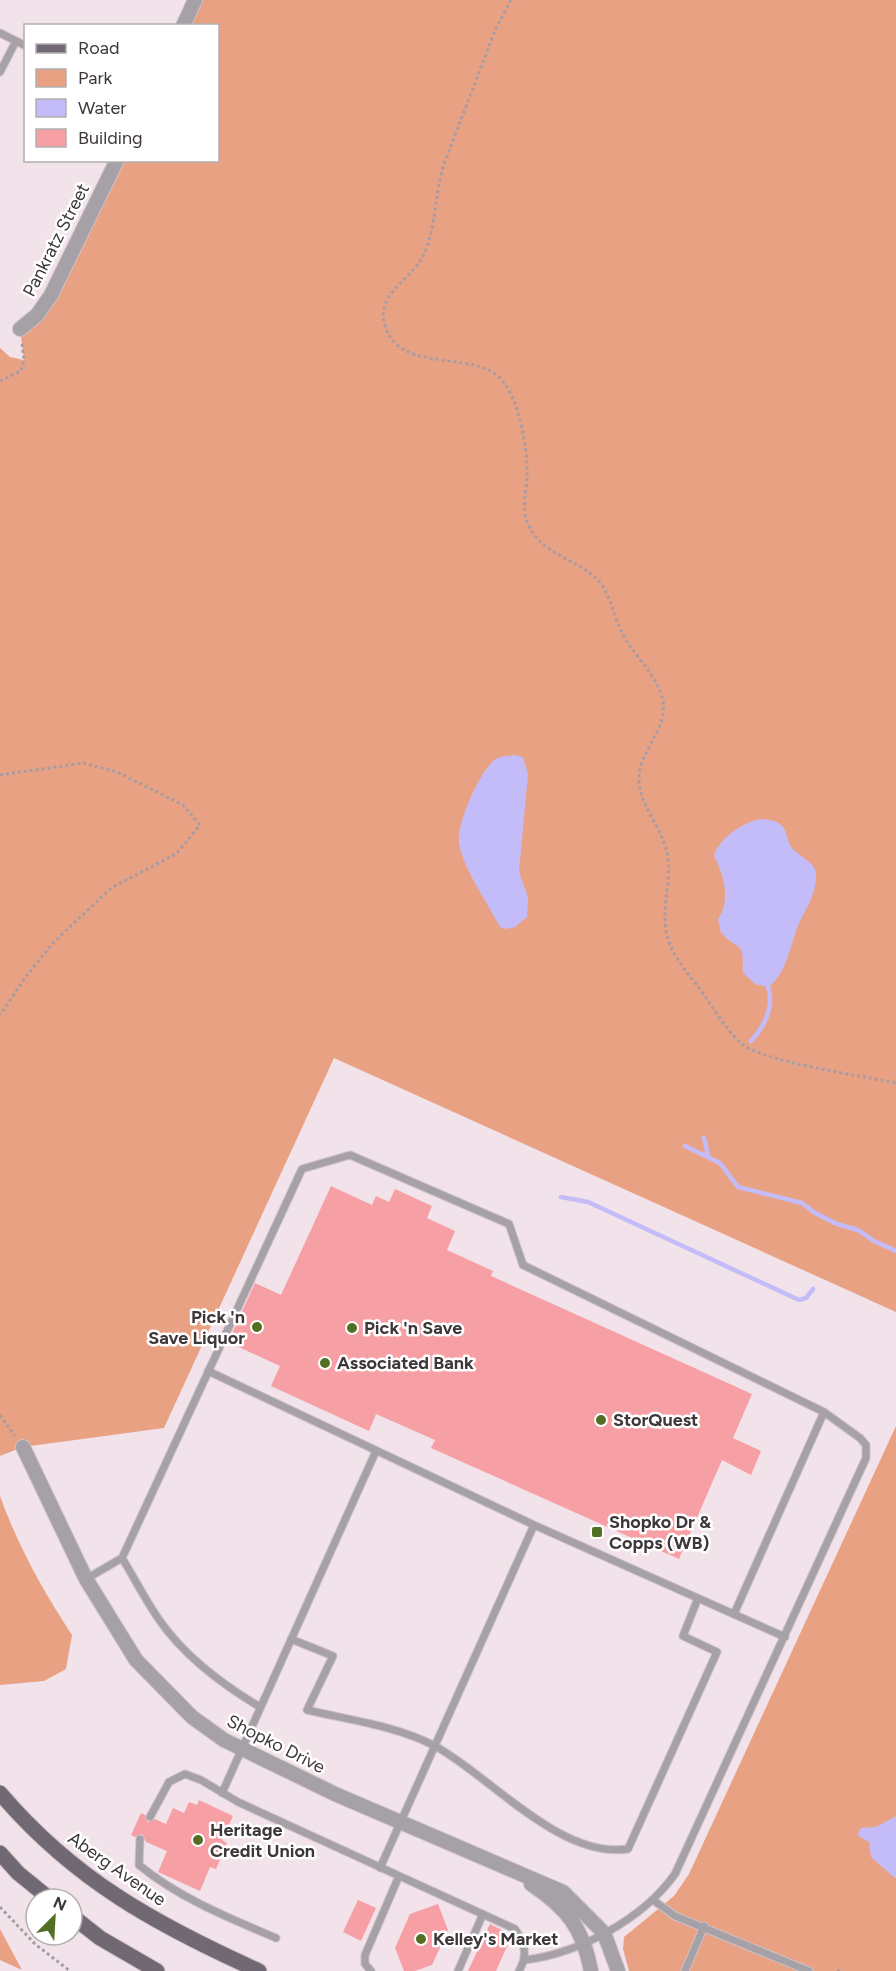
<svg xmlns="http://www.w3.org/2000/svg" width="896" height="1971" font-family="Figtree,sans-serif">
  <rect width="100%" height="100%" fill="#f2e2ea"/>
  <path fill="#e9a184" d="M195 0H896V1312L334 1058 164 1428 23 1447 0 1456V348L10 357 24 360 20 329 37 315 117 161 218 160V26L183 25Z
    M896 1426V1971H629L623 1949 624 1937 674 1896 689 1874Z
    M0 1496C18 1546 43 1591 72 1635L66 1669 44 1681 0 1685Z
    M0 1929 22 1970 0 1960Z"/>
  <path fill="#c4bcf8" d="M514 755 523 757 528 774 519 872 528 897 527 917 515 927 506 929 500 927C489 906 462 866 459 843 456 825 480 769 496 759 500 756 508 756 514 755Z
    M763 819C769 820 776 820 780 824 786 828 787 839 790 845 796 856 817 862 816 875 816 899 803 911 796 931 790 949 784 977 768 987L755 984 743 973C743 939 742 954 721 933L718 919C731 901 724 875 714 856 718 839 745 820 763 819Z
    M896 1816V1879L871 1857 869 1842 857 1835 861 1828 876 1827Z"/>
  <g fill="none" stroke-linecap="round" stroke-linejoin="round">
    <path stroke="#c4bcf8" stroke-width="4.5" d="M751 1041C764 1027 775 1006 768 987
      M704 1138 708 1155
      M685 1146 720 1163 738 1187 802 1203 815 1213 837 1224 858 1230 874 1241 896 1251
      M561 1197 588 1202 799 1300 806 1298 813 1289"/>
  </g>
  <path fill="#f69fa5" d="M331 1186 372 1205 376 1196 389 1202 395 1189 432 1206 427 1218 455 1231 447 1250 493 1271 491 1276 752 1394 733 1438 761 1451 751 1475 722 1460 679 1559 431 1448 435 1440 376 1414 369 1431 271 1386 280 1366 228 1342 255 1283 281 1295Z
    M199 1800 233 1816 222 1840 227 1843 216 1869 210 1867 200 1891 158 1872 167 1851 146 1842 142 1834 135 1837 131 1835 141 1813 145 1815 148 1822 155 1819 166 1824 173 1808 184 1813 189 1802 197 1805Z
    M358 1900 376 1908 361 1941 343 1932Z
    M438 1904 448 1930 432 1965 415 1971H404L395 1948 410 1914Z
    M490 1924 512 1935 496 1971H468Z"/>
  <g fill="none" stroke-linecap="round" stroke-linejoin="round">
    <defs>
      <path id="service" d="M0 33 26 46
        M0 72 16 41
        M208 1371 534 1525 785 1637
        M122 1558C135 1579 146 1601 160 1621 186 1658 223 1685 260 1707
        M86 1579 122 1558 302 1169 350 1155 509 1224 523 1265 824 1412 860 1438 866 1445V1458L675 1874C643 1919 580 1953 525 1960
        M734 1614 824 1412
        M291 1639 333 1656 307 1710C349 1720 397 1726 435 1746 490 1776 560 1859 628 1849L717 1652 683 1636 698 1598
        M222 1793 376 1451
        M150 1817 169 1782 185 1774 201 1780 238 1802 515 1929C525 1944 528 1955 519 1971
        M140 1839 139 1865C179 1898 229 1918 276 1938
        M380 1868 534 1525
        M653 1900 675 1916 809 1971
        M371 1971 365 1964V1955L399 1876
        M458 1971 483 1914
        M685 1971 704 1926"/>
      <path id="minor" d="M183 26 195 0
        M20 329 37 315 51 295 117 160
        M23 1447 86 1579 136 1660 192 1717 224 1740 335 1794 563 1892 604 1933 618 1971
        M531 1884C567 1908 583 1928 591 1971"/>
      <path id="primary" d="M0 1793C74 1880 157 1925 259 1971
        M0 1853 18 1873 50 1899
        M72 1916 100 1938 157 1971"/>
    </defs>
    <use href="#service" stroke="#cec0c7" stroke-width="9"/>
    <use href="#minor" stroke="#cec0c7" stroke-width="16"/>
    <use href="#primary" stroke="#cec0c7" stroke-width="17"/>
    <path stroke="#a89ca2" stroke-width="3" stroke-dasharray="3 3" stroke-linecap="butt" d="M511 0 496 28 444 164C434 195 437 230 421 260 409 279 378 295 384 321 394 372 461 352 494 373 518 388 528 448 527 475 527 490 522 503 526 518 538 560 590 558 606 592 614 609 617 627 628 643 640 661 658 678 663 701 668 731 637 751 639 782 641 808 664 830 668 857 671 881 662 906 666 931 670 954 686 971 700 989 713 1007 725 1029 741 1043 761 1062 864 1076 896 1083
      M0 381 21 371 24 360 22 343
      M0 775 83 763 117 772 183 805 200 825 176 854 111 888 54 942 27 975 0 1015
      M0 1415 15 1436
      M0 1907 35 1944 70 1971
      M837 1971H842"/>
    <use href="#service" stroke="#a6a1a7" stroke-width="7"/>
    <use href="#minor" stroke="#a6a1a7" stroke-width="14"/>
    <use href="#primary" stroke="#706872" stroke-width="15"/>
  </g>
  <g fill="#526f24" stroke="#fff" stroke-width="2">
    <circle cx="257" cy="1327" r="6"/>
    <circle cx="352" cy="1328" r="6"/>
    <circle cx="325" cy="1363" r="6"/>
    <circle cx="601" cy="1420" r="6"/>
    <rect x="591" y="1526" width="12" height="12" rx="3"/>
    <circle cx="198" cy="1840" r="6"/>
    <circle cx="421" cy="1939" r="6"/>
  </g>
  <g text-anchor="middle" dominant-baseline="central" stroke-width="5" stroke-linejoin="round" paint-order="stroke">
    <g font-size="18" fill="#3d373a" stroke="#fff">
      <text transform="translate(56 240) rotate(-63)">Pankratz Street</text>
      <text transform="translate(276 1744) rotate(27)">Shopko Drive</text>
      <text transform="translate(117 1869) rotate(35)">Aberg Avenue</text>
    </g>
    <g font-size="18" font-weight="bold" fill="#3d373a" stroke="#fff" text-anchor="start">
      <text x="245" y="1317" text-anchor="end">Pick 'n<tspan x="245" dy="21">Save Liquor</tspan></text>
      <text x="364" y="1328">Pick 'n Save</text>
      <text x="337" y="1363">Associated Bank</text>
      <text x="613" y="1420">StorQuest</text>
      <text x="609" y="1522">Shopko Dr &amp;<tspan x="609" dy="21">Copps (WB)</tspan></text>
      <text x="210" y="1830">Heritage<tspan x="210" dy="21">Credit Union</tspan></text>
      <text x="433" y="1939">Kelley's Market</text>
    </g>
  </g>
  <rect x="24" y="24" width="195" height="138" fill="#ffffff" stroke="#b1afb0" stroke-width="1.5"/>
  <rect x="36" y="44" width="30" height="9" fill="#706872" stroke="#b1afb0" stroke-width="1.5"/>
  <text x="78" y="54" font-size="18" fill="#3d373a">Road</text>
  <rect x="36" y="69" width="30" height="18" fill="#e9a184" stroke="#b1afb0" stroke-width="1.5"/>
  <text x="78" y="84" font-size="18" fill="#3d373a">Park</text>
  <rect x="36" y="99" width="30" height="18" fill="#c4bcf8" stroke="#b1afb0" stroke-width="1.5"/>
  <text x="78" y="114" font-size="18" fill="#3d373a">Water</text>
  <rect x="36" y="129" width="30" height="18" fill="#f69fa5" stroke="#b1afb0" stroke-width="1.5"/>
  <text x="78" y="144" font-size="18" fill="#3d373a">Building</text>
  <g transform="translate(54 1917) rotate(24)"><circle r="28" fill="#ffffff" stroke="#b1afb0" stroke-width="1.5"/>
  <path d="M0-4.5L10 22L0 15L-10 22Z" fill="#526f24"/>
  <text y="-9" font-size="16" font-weight="bold" text-anchor="middle" fill="#3d373a">N</text>
  </g>
</svg>
